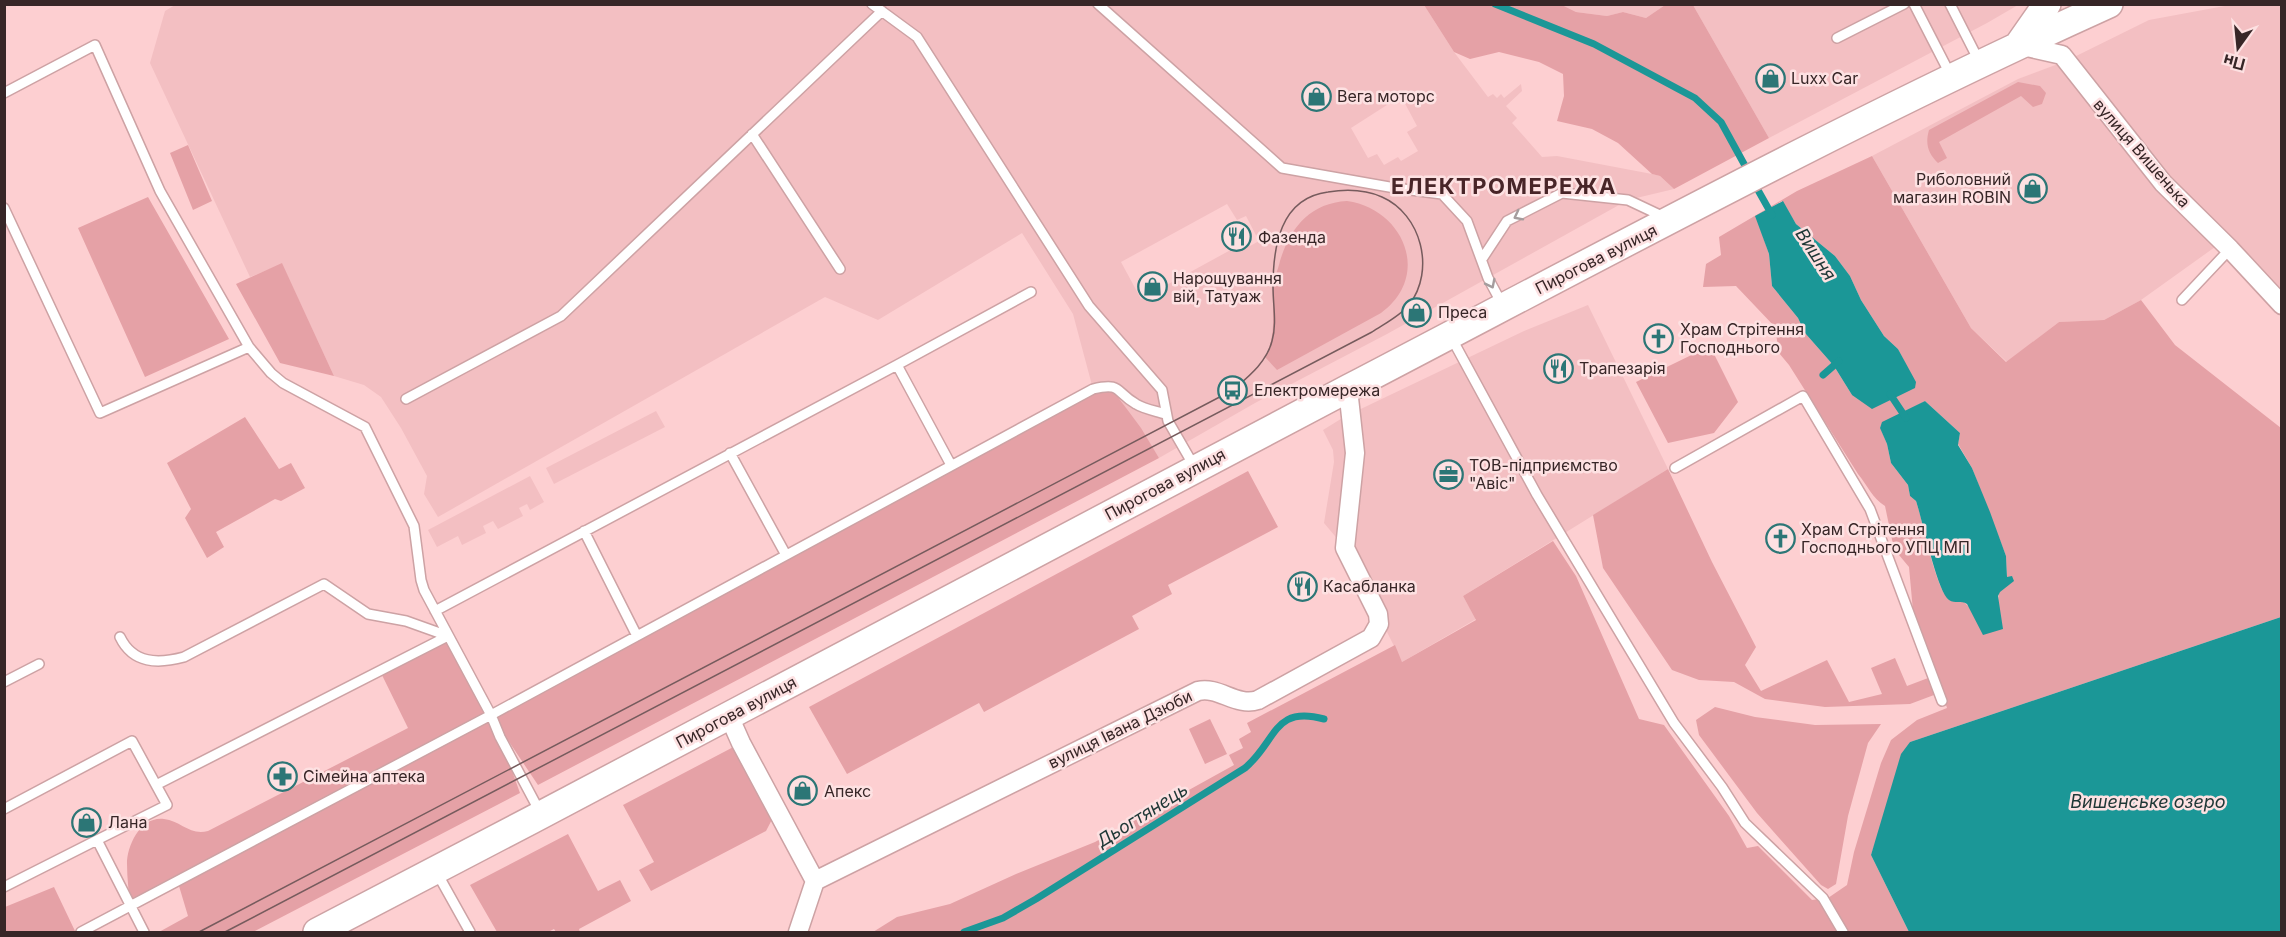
<svg xmlns="http://www.w3.org/2000/svg" width="2286" height="937" font-family="Inter,sans-serif">
  <rect width="100%" height="100%" fill="#fdcfd1"/>
  <path fill="#f3bfc2" fill-rule="evenodd" d="M175 5H1424L1454 52 1488 97 1493 94 1497 98 1501 94 1504 98 1521 84 1522 91 1506 106 1517 118 1512 123 1542 157 1557 156 1652 174 1660 176 1674 189 1628 200 1387 334 1255 403 1159 458 1117 395 1093 389 1073 314 1022 233 878 320 825 297 438 517 424 494 427 476 401 428 381 397 364 385 334 376 282 264 250 277 150 63 165 11ZM1401 96 1417 126 1407 132 1418 151 1401 161 1398 157 1384 165 1377 154 1368 158 1351 128ZM1227 204 1237 220 1246 216 1259 241 1250 246 1247 241 1141 299 1121 262Z
    M1562 5H1665L1646 18 1623 12 1607 16 1576 12Z
    M1693 5H2018L1987 23 1769 138Z
    M2230 5H2281V306L2222 242 2141 300 2104 320 2059 322 2007 362 1971 328 1872 156 2018 79 2066 61 2149 20Z
    M1588 305 1668 469 1463 596 1476 619 1402 662 1345 548 1324 523 1334 462 1333 450 1323 430 1344 417 1524 331Z
    M656 411 665 427 554 484 546 468Z
    M530 476 544 502 530 510 527 504 519 508 523 516 498 529 493 521 483 526 486 533 462 545 458 536 437 547 428 530Z"/>
  <path fill="#e5a1a6" fill-rule="evenodd" d="M1424 5H1562L1576 12 1607 16 1623 12 1646 18 1665 5H1693L1769 138 1674 189 1660 176 1652 174 1618 143 1592 129 1557 121 1564 96 1563 74 1539 62 1499 52 1470 59 1454 52Z
    M2018 82 2040 86 2046 93 2042 104 2033 107 2021 96 1939 142 1947 158 1938 163C1928 153 1925 144 1929 130Z
    M188 145 212 201 193 210 170 153Z
    M1872 156 1971 328 2006 362 2059 322 2104 320 2141 300 2175 345 2281 428V617L1910 742 1871 855 1909 932H873L897 917 950 904 1016 874 1095 842 1234 765 1229 755 1243 748 1239 739 1251 732 1247 723 1395 645 1402 662 1476 620 1463 596 1553 541 1576 576 1639 719 1664 725 1729 816 1747 848 1758 846 1812 900 1828 898 1847 885 1854 852 1881 763 1891 740 1917 720 1947 708 1942 692 1910 704 1825 707 1765 699 1734 682 1699 680 1672 670 1603 568 1593 515 1668 469 1712 562 1756 647 1745 665 1761 691 1827 660 1849 702 1882 694 1871 668 1895 658 1907 686 1936 675 1915 633 1909 567 1894 549 1885 506C1872 498 1868 486 1858 474L1789 365 1779 353 1775 327 1736 286 1703 287 1706 264 1721 255 1719 237 1797 191ZM1782 201 1796 224 1835 256 1850 276 1861 300 1884 336 1898 349 1905 363 1852 395 1834 366 1805 333 1798 318 1772 286 1769 254 1756 216ZM1925 401 1960 433 1958 444 1972 468 2006 556 2007 577 1999 592 1998 601 1971 609 1963 601C1958 601 1954 602 1949 599 1935 589 1923 520 1916 501L1910 496 1908 485 1891 463 1887 444 1880 427Z
    M148 197 229 339 145 377 78 228Z
    M1347 201C1404 209 1432 276 1381 313L1277 370 1265 357C1277 334 1272 313 1273 288 1273 280 1278 270 1280 261 1290 228 1310 203 1347 201Z
    M282 263 334 376 280 363 236 284Z
    M1710 346 1738 402 1714 433 1668 443 1636 382Z
    M1109 385 1141 428 1159 458 538 785 493 718 520 793 253 932H159L188 916 179 886 433 747 130 907C129 893 127 878 127 864 127 845 141 816 164 819 181 821 190 836 208 831L408 728 380 671 448 636 491 714Z
    M245 417 279 469 291 463 305 488 281 501 275 499 216 532 224 547 207 558 185 518 191 509 167 463Z
    M1248 471 1278 527 1168 585 1172 594 1132 616 1139 629 984 712 979 703 847 774 809 707Z
    M1715 707 1755 717 1815 725 1881 724 1868 743 1848 816 1836 884 1828 889 1821 885 1757 813 1699 735 1696 720Z
    M1210 719 1227 754 1205 764 1189 729Z
    M741 743 777 810 766 831 651 891 639 870 654 862 623 805Z
    M568 834 598 891 620 880 631 901 579 929 580 932H556L554 929 548 932H497L470 885Z
    M54 887 75 931 71 932H5V907Z"/>
  <path fill="#1b9797" d="M1783 201 1796 224 1835 256 1850 276 1861 300 1884 336 1898 349 1916 382 1915 388 1872 409 1852 395 1834 366 1805 333 1798 318 1772 286 1769 254 1755 216Z
    M1925 401 1960 433 1958 445 1972 468 1990 512 2006 556 2007 577 2012 576 2014 581 2000 592 1998 596 2003 629 1983 635 1967 604C1961 600 1955 604 1949 600 1937 592 1922 518 1916 501L1910 496 1908 485 1891 463 1887 444 1880 428 1882 422Z
    M2281 617V932H1909L1871 855 1901 754 1910 742Z"/>
  <g fill="none" stroke-linecap="round" stroke-linejoin="round">
    <path stroke="#1b9797" stroke-width="7" d="M1495 4 1594 44 1695 98 1721 122 1749 173
      M1754 183 1772 215
      M1823 375 1839 361
      M1890 394 1906 418
      M964 932 1003 918 1036 899 1245 768C1277 741 1273 705 1324 719"/>
    <defs>
      <path id="lane" d="M872 4 917 37 1089 306 1162 390 1168 421 1194 466
        M1098 4 1282 168 1395 188 1442 194 1467 221 1488 278 1502 304
        M1914 4 1951 76
        M1950 4 1979 61
        M1837 38 1904 4
        M4 93 95 45 160 191 249 347 271 373 283 383 365 427 414 526 421 580 424 590 491 715 500 737 541 814
        M752 134 840 269
        M4 208 100 413 249 347
        M1482 259 1507 221 1562 193 1628 200 1664 217
        M2182 300 2230 249
        M1451 337 1537 495 1674 723 1722 787 1745 823 1823 898 1843 932
        M897 365 951 465
        M406 399 561 316 882 11
        M730 453 786 555
        M1675 468 1803 396 1870 509 1942 701
        M584 531 637 636
        M435 611 897 365 1031 292
        M120 637C133 664 158 664 184 657L324 584 368 614 406 621 448 636
        M4 682 39 664
        M156 785 448 636
        M4 809 132 741 167 805 97 840
        M437 873 470 932
        M4 887 97 840 144 932
        M81 932 491 715 1093 389C1122 382 1115 392 1136 404 1144 409 1156 411 1165 414"/>
      <path id="street" d="M2018 45 2062 55 2163 183 2230 249 2282 305
        M729 716 741 743 815 881
        M798 932 815 881 1198 691C1219 686 1236 707 1258 700L1371 638 1379 624 1378 614 1345 548 1355 453 1348 389"/>
      <path id="secondary" d="M2019 44 2047 4
        M317 932C662 753 1004 569 1349 388 1600 257 1850 121 2109 4"/>
    </defs>
    <use href="#lane" stroke="#cda2a4" stroke-width="12"/>
    <use href="#street" stroke="#cda2a4" stroke-width="21"/>
    <use href="#secondary" stroke="#cda2a4" stroke-width="30"/>
    <use href="#lane" stroke="#fff" stroke-width="9"/>
    <use href="#street" stroke="#fff" stroke-width="18"/>
    <use href="#secondary" stroke="#fff" stroke-width="27"/>
    <path stroke="#765b5d" stroke-width="1.5" d="M199 932 1233 390C1248 377 1267 362 1272 341 1277 324 1273 305 1273 287 1273 247 1280 198 1328 192 1347 189 1364 189 1382 197 1421 214 1436 270 1409 305 1400 316 1384 324 1372 332L225 932"/>
  </g>
  <defs><path id="oneway-chevron" d="M-2-3.5L2.5 0L-2 3.5" fill="none" stroke-width="1.6" stroke-linecap="round" stroke-linejoin="round" transform="scale(1.5)"/></defs>
  <g stroke="#a59d9e">
    <use href="#oneway-chevron" transform="translate(1518 216) rotate(153)"/>
    <use href="#oneway-chevron" transform="translate(1491 284) rotate(63)"/>
  </g>
  <defs>
    <symbol id="shop-ring" viewBox="-11 -11 22 22"><circle r="9.5" fill="#fde1e2" stroke="#2c7676" stroke-width="1.5"/><path d="M-5-2.5h2.3a2.7 3.5 0 0 1 5.4 0H5L5.5 6h-11ZM-1.5-2.5h3a1.5 2.3 0 0 0-3 0Z" fill="#2c7676"/></symbol>
    <symbol id="restaurant-ring" viewBox="-11 -11 22 22"><circle r="9.5" fill="#fde1e2" stroke="#2c7676" stroke-width="1.5"/><path d="M-5-6h1v4h1v-4h1v4h1v-4h1v5L-1.5 .5V6h-2V.5L-5-1ZM5-6V6H3V1.5H1.5Q1.5-4 5-6Z" fill="#2c7676"/></symbol>
    <symbol id="church-ring" viewBox="-11 -11 22 22"><circle r="9.5" fill="#fde1e2" stroke="#2c7676" stroke-width="1.5"/><path d="M-1.2-6h2.4v3.5h3.3v2.4h-3.3V6h-2.4V-.1h-3.3v-2.4h3.3Z" fill="#2c7676"/></symbol>
    <symbol id="bus-ring" viewBox="-11 -11 22 22"><circle r="9.5" fill="#fde1e2" stroke="#2c7676" stroke-width="1.5"/><path d="M-5-6H5V4H4V6H2V4H-2V6H-4V4H-5ZM-3.5-4V0h7V-4ZM-3.5 1.2v1.5H-2V1.2ZM2 1.2v1.5H3.5V1.2Z" fill="#2c7676"/></symbol>
    <symbol id="office-ring" viewBox="-11 -11 22 22"><circle r="9.5" fill="#fde1e2" stroke="#2c7676" stroke-width="1.5"/><path d="M-6-3h4V-5.5h4V-3h4V5H-6ZM-1-4.5V-3h2v-1.5ZM-6 0V1H6V0Z" fill="#2c7676"/></symbol>
    <symbol id="pharmacy-ring" viewBox="-11 -11 22 22"><circle r="9.5" fill="#fde1e2" stroke="#2c7676" stroke-width="1.5"/><path d="M-2-6h4v4h4v4h-4v4h-4v-4h-4v-4h4Z" fill="#2c7676"/></symbol>
  </defs>
  <g fill-rule="evenodd">
    <use href="#shop-ring" x="1754" y="62" width="33" height="33"/>
    <use href="#shop-ring" x="1300" y="80" width="33" height="33"/>
    <use href="#shop-ring" x="2016" y="172" width="33" height="33"/>
    <use href="#restaurant-ring" x="1220" y="220" width="33" height="33"/>
    <use href="#shop-ring" x="1136" y="270" width="33" height="33"/>
    <use href="#shop-ring" x="1400" y="296" width="33" height="33"/>
    <use href="#church-ring" x="1642" y="322" width="33" height="33"/>
    <use href="#restaurant-ring" x="1542" y="352" width="33" height="33"/>
    <use href="#bus-ring" x="1216" y="374" width="33" height="33"/>
    <use href="#office-ring" x="1432" y="458" width="33" height="33"/>
    <use href="#church-ring" x="1764" y="522" width="33" height="33"/>
    <use href="#restaurant-ring" x="1286" y="570" width="33" height="33"/>
    <use href="#pharmacy-ring" x="266" y="760" width="33" height="33"/>
    <use href="#shop-ring" x="786" y="774" width="33" height="33"/>
    <use href="#shop-ring" x="70" y="806" width="33" height="33"/>
  </g>
  <g text-anchor="middle" dominant-baseline="central" stroke-width="5" stroke-linejoin="round" paint-order="stroke">
    <g font-size="16" fill="#372627" stroke="#fde1e2" text-anchor="start">
      <text x="1791" y="78">Luxx Car</text>
      <text x="1337" y="96">Вега моторс</text>
      <text x="2011" y="179" text-anchor="end">Риболовний<tspan x="2011" dy="18">магазин ROBIN</tspan></text>
      <text x="1258" y="237">Фазенда</text>
      <text x="1173" y="278">Нарощування<tspan x="1173" dy="18">вій, Татуаж</tspan></text>
      <text x="1438" y="312">Преса</text>
      <text x="1680" y="329">Храм Стрітення<tspan x="1680" dy="18">Господнього</tspan></text>
      <text x="1579" y="368">Трапезарія</text>
      <text x="1254" y="390">Електромережа</text>
      <text x="1469" y="465">ТОВ-підприємство<tspan x="1469" dy="18">"Авіс"</tspan></text>
      <text x="1801" y="529">Храм Стрітення<tspan x="1801" dy="18">Господнього УПЦ МП</tspan></text>
      <text x="1323" y="586">Касабланка</text>
      <text x="303" y="776">Сімейна аптека</text>
      <text x="824" y="791">Апекс</text>
      <text x="108" y="822">Лана</text>
    </g>
    <g font-size="16" fill="#372627" stroke="#fde1e2">
      <text transform="translate(2142 153) rotate(49)">вулиця Вишенька</text>
      <text transform="translate(1596 259) rotate(-27)">Пирогова вулиця</text>
      <text transform="translate(1165 484) rotate(-28)">Пирогова вулиця</text>
      <text transform="translate(736 712) rotate(-28)">Пирогова вулиця</text>
      <text transform="translate(1120 729) rotate(-26)">вулиця Івана Дзюби</text>
    </g>
    <g font-size="18" font-style="italic" fill="#1e3736" stroke="#fde1e2">
      <text transform="translate(1816 254) rotate(57)">Вишня</text>
      <text x="2148" y="801">Вишенське озеро</text>
      <text transform="translate(1142 815) rotate(-32)">Дьогтянець</text>
    </g>
    <g font-size="22" font-weight="bold" letter-spacing="1.5" fill="#482528" stroke="#fde1e2">
      <text x="1504" y="186">ЕЛЕКТРОМЕРЕЖА</text>
    </g>
  </g>
  <rect width="2286" height="937" fill="none" stroke="#372627" stroke-width="12"/>
  <g transform="translate(2238 48) rotate(195)" stroke="#fde1e2" stroke-width="4.5" paint-order="stroke">
  <path d="M0-4.5L10 22L0 15L-10 22Z" fill="#372627"/>
  <text y="-9" font-size="16" font-weight="bold" text-anchor="middle" fill="#372627">Пн</text>
  </g>
</svg>
